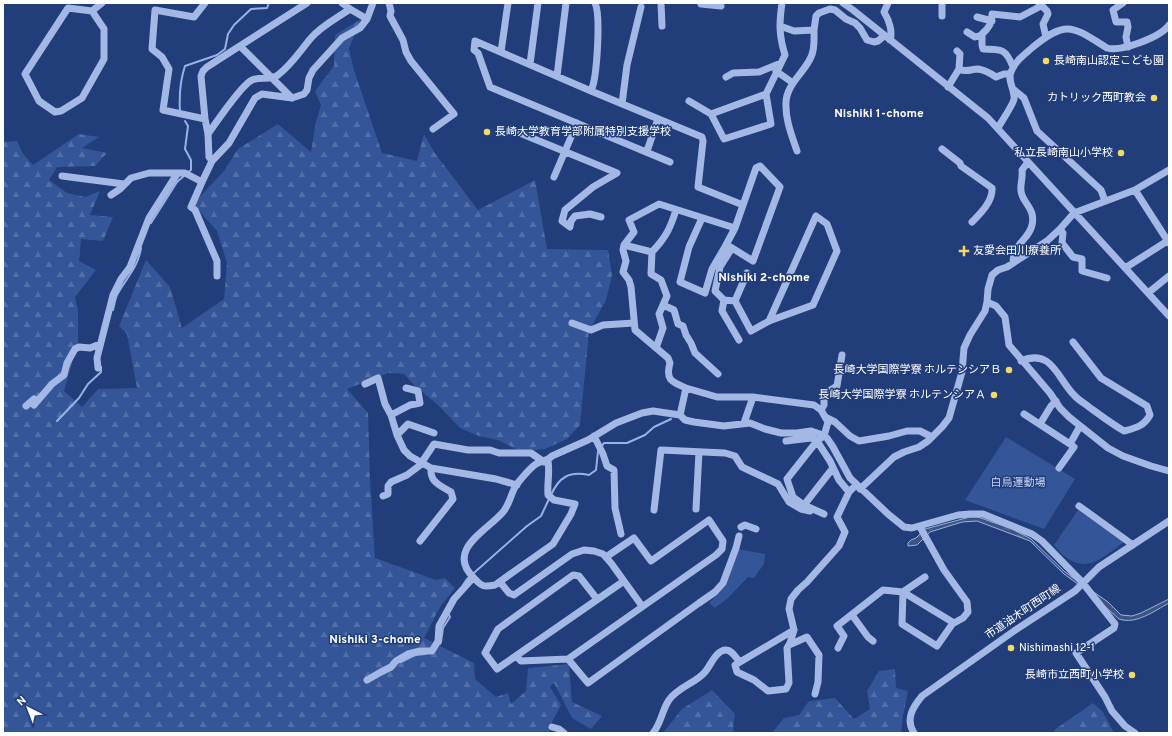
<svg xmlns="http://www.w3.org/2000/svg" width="1172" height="736" font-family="Overpass,'Noto Sans JP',sans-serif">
  <defs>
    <pattern id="forest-firs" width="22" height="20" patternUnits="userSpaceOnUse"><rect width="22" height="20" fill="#345598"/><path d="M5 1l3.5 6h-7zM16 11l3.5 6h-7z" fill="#526ea7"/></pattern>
    <pattern id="water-ripples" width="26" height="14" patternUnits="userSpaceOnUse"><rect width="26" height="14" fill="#3e5380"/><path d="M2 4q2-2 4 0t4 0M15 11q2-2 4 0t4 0" fill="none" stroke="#5b6d93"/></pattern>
  </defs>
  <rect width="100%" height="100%" fill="#213d7a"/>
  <path fill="#345598" d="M1006 437 1075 479 1044 529 965 500Z
    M1078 510 1124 542C1107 554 1089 574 1067 558 1062 555 1058 550 1054 545Z
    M737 549 765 554 764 564 754 578 748 577 728 598 715 608 709 603 721 591Z"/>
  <path fill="url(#forest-firs)" d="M361 19 349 48 353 67 382 153 417 161 424 134 434 152 478 210 535 180 547 249 608 250 612 275 606 300 589 331 580 425 567 439 545 449 520 451 498 440 479 436 460 428 438 405 414 385 404 374 388 373 347 389 368 413 370 479 375 558 436 580 445 578 455 588 440 607 424 638 474 663 475 679 496 697 508 693 511 704 526 691 528 668 569 664 572 702 602 716 591 729 572 718 554 683 550 687 561 705 552 722 549 733H3V142L17 141 23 154 33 165 79 134 99 137 82 148 107 153 95 166 57 167 49 180 67 193 85 197 100 191 90 215 113 217 103 241 81 239 79 261 96 270 75 297 78 311V342L64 391 82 407 98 389 137 388 127 334 119 326 146 260 170 287 182 328 224 299 227 263 217 231 193 204 224 171 238 149 278 124 311 152 316 121 321 105 315 91 334 66 335 35Z
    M895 669 896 688 908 691 903 716 901 733H772L784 718 799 715 809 701 835 698 854 719 870 709 867 691 879 671Z
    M712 690 735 714 733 730 735 733H663L682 709Z
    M1093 703 1103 712 1114 733H1052L1057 728Z"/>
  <path fill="url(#water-ripples)" stroke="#96b2e6" d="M970 517H978L1012 529 1031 539 1065 572 1108 602 1121 615 1132 616 1141 613 1169 599V603C1154 611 1136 625 1119 619L1090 593 1064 574 1030 541 977 521 962 522 930 532 917 545 908 546V543L911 540 916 538 925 529Z"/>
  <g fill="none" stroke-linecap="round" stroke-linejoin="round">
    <path stroke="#96b2e6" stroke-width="2" d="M180 111C179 95 180 81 185 66L217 55 225 49 228 34 234 25 251 9 267 8 269 3
      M185 121 188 126 185 149 191 160V170L188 172
      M151 223 177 182 185 175
      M113 310C114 306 115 300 117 295 126 278 138 268 141 248
      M57 421 79 398 88 384 101 372V367
      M602 446 604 443H627L645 435 654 427 671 419
      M551 495C559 477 569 471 589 475L596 470 598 451
      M463 585 467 579 527 526 541 516 549 499
      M440 644 441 642 443 628 450 617 448 613
      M401 662 415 655 425 654"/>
    <path stroke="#a3b8e5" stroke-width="7" d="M205 3 194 17 155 10 152 49 162 57 169 69 163 110 205 119
      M342 3 350 9 367 19
      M389 3 391 11 390 16 403 40 406 52 411 61 454 114 433 129
      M661 3 662 26
      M843 3 853 10 988 118 1169 316
      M888 3 884 12C889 20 893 32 890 40
      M942 3V16
      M1039 3 1047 11 1048 14 1043 24 1046 37
      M1123 3 1113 10 1116 22H1127L1128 27 1126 37 1128 47
      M701 4 721 6
      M92 11 104 29V59L82 98 61 111 55 112 39 101 25 74 68 8 92 11 102 3
      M977 17 992 21
      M780 26 794 31 814 30 816 16 819 13 830 9 835 10 846 19 855 23 860 28 867 40 874 42 878 41 884 36
      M967 32 975 37 982 35
      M240 46 292 98
      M957 51 960 54 959 69
      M501 52 508 3
      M530 64 538 3
      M1013 67C1006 49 1002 49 983 49L982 45V34C989 28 992 23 992 14L1020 17 1041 6
      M776 71 793 83
      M557 76 566 3
      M726 77 733 73 759 72 781 63
      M948 87 959 69C967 73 970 69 978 69 985 70 990 73 996 77L1004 74H1010
      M1013 89 1024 98 1037 131 1101 190 1105 201
      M591 91C597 79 601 15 595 3
      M689 101 711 114 766 94 785 55C779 36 779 23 782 3
      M622 104 627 65 641 7
      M711 114 724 139 771 124 766 94
      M998 128C1001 122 1013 105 1014 99 1015 90 1007 80 1011 72 1015 61 1024 55 1033 47 1067 19 1073 27 1107 48 1121 52 1161 37 1169 25
      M510 129 617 173 593 187 565 210 562 221 570 227 571 221 575 216 590 214 601 217
      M208 134C216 123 241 85 252 80 261 76 271 81 278 75 292 64 300 51 311 38 321 26 337 18 350 9
      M942 149 960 163 961 166 992 188C993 201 981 213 972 222
      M647 151 658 119
      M797 151C792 136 785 119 786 103 786 85 804 73 811 57 815 49 814 39 814 30
      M212 161 209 157 208 134 205 119 201 76 203 71 207 67 307 3
      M670 162 490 87 478 53 474 50 475 41 591 91 702 137 703 141 698 187 743 205
      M62 176 124 184
      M554 177 577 123
      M202 182 191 207 195 210 217 261V276
      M1135 190 1169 243
      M111 195 120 189 131 178 149 173H185L202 182 212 161 229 143 255 98 262 94 292 98 304 94 307 90 309 78 313 70 342 38 360 28 367 19 373 3
      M702 218 689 247 680 282 705 293 712 269 726 245
      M1060 229 1063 233 1062 243 1073 257 1082 259V271L1107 278
      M624 245 652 252C666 237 670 229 676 210
      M732 248 753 261 780 187 760 166 756 168 735 228 726 245 732 248 720 267 715 291 724 300 735 301 751 331 769 321 813 305 837 251 827 224 816 216 769 321
      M652 252 651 274 661 280 667 296 659 314 663 328 656 348
      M1013 263C1013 243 1029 240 1032 225 1036 208 1022 203 1021 191 1020 185 1023 178 1022 170L1028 162
      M1125 268 1169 240
      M1148 293 1169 276
      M724 300 722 311 739 340
      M735 301 747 273
      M987 302 996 306 1005 317 1009 345 1050 393 1060 408 1069 417 1108 448 1123 456 1151 466 1169 471
      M663 305 674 310 678 324 683 326 686 335 691 343 695 353 718 374
      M572 323 591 330 603 325 634 323
      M1021 361C1052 348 1057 378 1074 395 1078 400 1084 403 1089 407 1100 415 1112 424 1124 431 1136 428 1144 426 1150 415L1147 406 1101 378 1073 342
      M98 368 97 358 113 295 121 279 130 267 149 218 177 174
      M365 384 378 378 385 404 391 415 397 435
      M686 388C672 382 665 380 670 363L668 358 635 330 631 287 629 280 623 272 626 261 623 250 624 245 634 232 629 220 659 204 735 228
      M26 406 34 399 35 400 33 404 34 405 52 384 64 375 67 363 75 349 79 347 90 348 100 344
      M821 410 824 405V394L837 386 842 355
      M1024 414 1070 444 1080 426
      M391 415 410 405 420 403 418 391 406 388
      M680 415 686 388 717 397H753L814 405 821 410 828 422 824 436 817 441 787 479 793 497 804 505 824 514
      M825 417 835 422 850 436 859 441 889 436 907 431H920L932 437
      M744 423 753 397
      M1040 424 1051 406 1056 401
      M434 433 408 424 397 435 404 450 410 456 431 468 496 479 517 485
      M594 436 603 454 607 466 614 470 615 508 621 534
      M786 441 811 438 817 441 830 461 839 480 849 492
      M548 461C550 472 547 483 548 495L554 500 575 504 571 514 553 544 495 585C484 587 482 587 474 578 445 550 487 531 503 512 510 504 511 492 517 484 521 479 531 467 536 464 542 460 545 463 552 456L588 440 616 423 642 413 653 411 680 415 685 420 694 422 724 426 750 423 765 429 781 433H797L811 431 820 434 827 438 833 447 850 478 888 514 904 527 912 528 958 515 970 514H983L1032 534 1042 541 1082 582 1115 624 1114 628 1076 653 1105 697 1112 711 1125 726 1135 733
      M422 462 434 444 468 450H490L499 453H531L544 462
      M1059 468 1074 447 1070 444
      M860 489 894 457 904 452 919 447 928 441 942 427 949 418 962 372 964 348 970 335 985 311 987 302 988 289 992 275 998 270 1007 267 1047 241 1060 229 1074 213 1135 190 1169 170
      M383 496 388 494V486L391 482 407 475 423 463
      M804 505 833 468
      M1079 506 1133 545
      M696 509 699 452
      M654 510 661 450 725 453 735 456 742 467 778 484 789 502 801 509 810 511
      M741 527 745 525 756 529
      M420 541 453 499 451 492C440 485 430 483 431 468
      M925 577 903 592 902 624 937 646 953 623
      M500 582 509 593 514 595 572 554 584 550 594 551 603 554 611 563 642 606
      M597 599 579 576 573 575 498 629 485 653 497 669 624 581
      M852 615 868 637 873 641
      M789 645 807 637 819 655 818 682 815 694
      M838 648 844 636 837 626 883 590 903 592 954 623 963 618 968 612 967 602 944 570 920 527
      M516 656 521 661 568 659 716 555 722 549 723 541 709 520 651 561 634 538 606 557
      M568 659 588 683 699 603 715 592 723 583 736 548 739 536
      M740 662 735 665 737 672 754 680 768 691 786 689 789 683 787 648 790 643 794 630 789 609 791 599 798 590 807 582 839 546 845 532 837 517 849 492 856 485
      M367 680 381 672 391 667 396 661 408 654 420 651H432L438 641 439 626 454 599 473 578
      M552 727 559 729 564 733
      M653 733C661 724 662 710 669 700 678 687 696 683 705 672 711 665 716 650 726 650 732 650 736 658 740 662L794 630
      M914 733C905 719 913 707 922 696L1014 631 1075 591 1099 567 1169 521"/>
  </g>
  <g fill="#f2da64" stroke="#213d7a" stroke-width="1.5">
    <circle cx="1046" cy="61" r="4"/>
    <circle cx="1154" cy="98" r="4"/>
    <circle cx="487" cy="132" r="4"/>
    <circle cx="1121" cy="153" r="4"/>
    <path d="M962 245h4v4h4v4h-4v4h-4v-4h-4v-4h4z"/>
    <circle cx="1009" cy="370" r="4"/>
    <circle cx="994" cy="395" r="4"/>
    <circle cx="1011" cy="648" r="4"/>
    <circle cx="1132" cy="675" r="4"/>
  </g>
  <g text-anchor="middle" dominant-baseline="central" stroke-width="3" stroke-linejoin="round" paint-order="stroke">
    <g font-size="11" fill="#fff" stroke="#213d7a" text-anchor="end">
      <text x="1054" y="61" text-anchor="start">長崎南山認定こども園</text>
      <text x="1146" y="98">カトリック西町教会</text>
      <text x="495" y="132" text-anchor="start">長崎大学教育学部附属特別支援学校</text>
      <text x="1113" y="153">私立長崎南山小学校</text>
      <text x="973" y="251" text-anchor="start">友愛会田川療養所</text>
      <text x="1001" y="370">長崎大学国際学寮 ホルテンシアＢ</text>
      <text x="986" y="395">長崎大学国際学寮 ホルテンシアＡ</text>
      <text x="1019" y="648" text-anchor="start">Nishimashi 12-1</text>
      <text x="1124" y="675">長崎市立西町小学校</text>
    </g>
    <g font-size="11" fill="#c6d5f4" stroke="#213d7a">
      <text x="1018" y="483">白鳥運動場</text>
    </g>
    <g font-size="11" fill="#fff" stroke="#213d7a">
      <text transform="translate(1023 612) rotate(-34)">市道油木町西町線</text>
    </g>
    <g font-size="12" font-weight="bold" fill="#fff" stroke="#213d7a">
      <text x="879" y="114">Nishiki 1-chome</text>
      <text x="764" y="278">Nishiki 2-chome</text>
      <text x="375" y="640">Nishiki 3-chome</text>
    </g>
  </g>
  <rect width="1172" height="736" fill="none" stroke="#ffffff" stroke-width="8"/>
  <g transform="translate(28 708) rotate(318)" stroke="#213d7a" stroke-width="3" paint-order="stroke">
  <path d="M0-3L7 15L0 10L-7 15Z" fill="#ffffff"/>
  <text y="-6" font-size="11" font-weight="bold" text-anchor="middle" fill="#ffffff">N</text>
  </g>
</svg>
